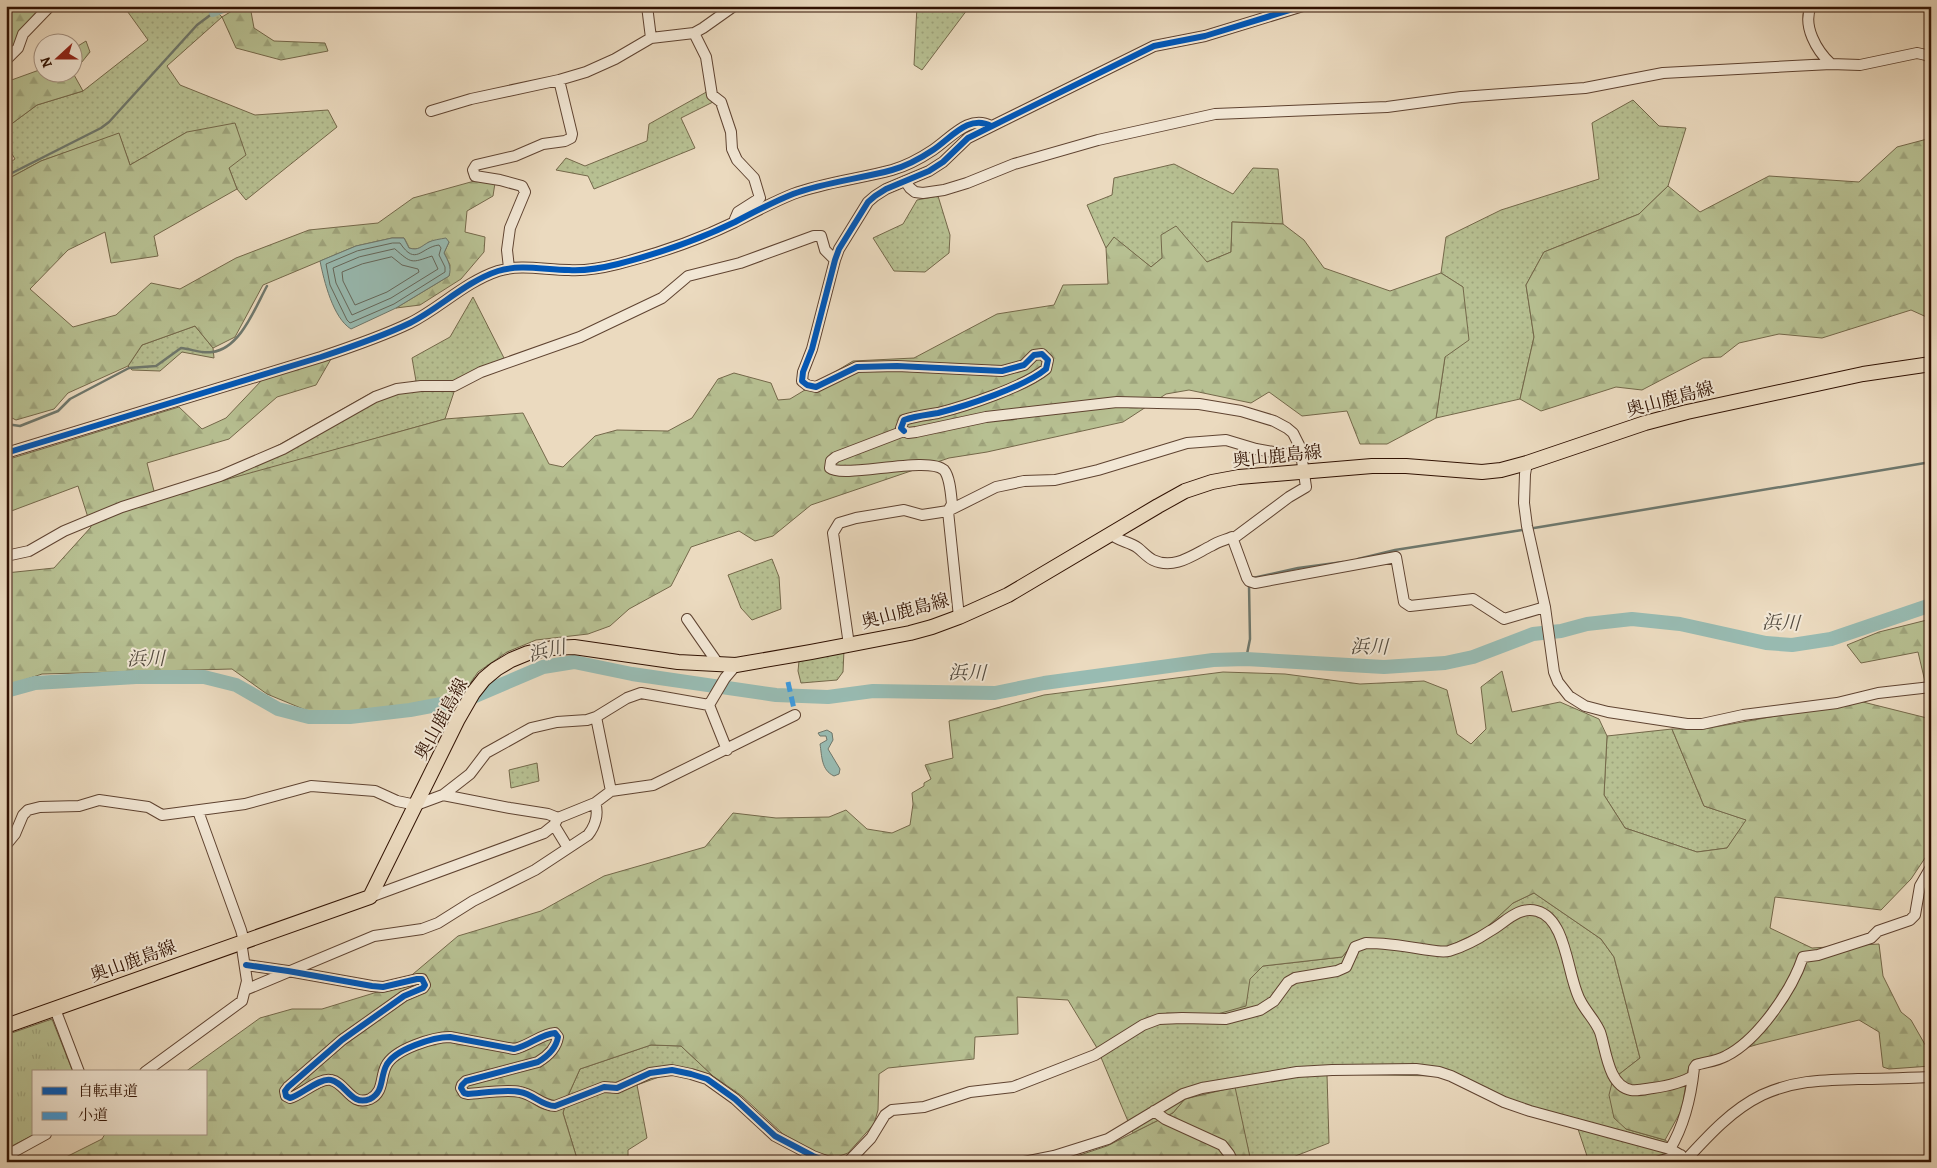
<svg xmlns="http://www.w3.org/2000/svg" width="1937" height="1168" font-family="Alegreya,'Noto Serif JP',serif">
  <defs>
    <pattern id="grass-dots" width="8" height="8" patternUnits="userSpaceOnUse" patternTransform="scale(1.25)"><rect width="8" height="8" fill="#b7c092"/><path d="M2 2h.1M6 6h.1" fill="none" stroke="#9ea47c" stroke-width="1.8" stroke-linecap="round"/></pattern>
    <pattern id="forest-firs" width="22" height="20" patternUnits="userSpaceOnUse" patternTransform="scale(1.25)"><rect width="22" height="20" fill="#b7c092"/><path d="M5 1l3.5 6h-7zM16 11l3.5 6h-7z" fill="#9ea47c"/></pattern>
    <pattern id="park-tufts" width="24" height="20" patternUnits="userSpaceOnUse" patternTransform="scale(1.25)"><rect width="24" height="20" fill="#b7c092"/><path d="M3 7l-1-3M5 7V3M7 7l1-3M15 17l-1-3M17 17v-4M19 17l1-3" fill="none" stroke="#9ea47c"/></pattern>
  </defs>
  <rect width="100%" height="100%" fill="#ebdabf"/>
  <filter id="stains"><feTurbulence type="fractalNoise" baseFrequency=".004" numOctaves="4"/><feColorMatrix values="0 0 0 0 .2 0 0 0 0 .09 0 0 0 0 .02 0 0 0 .5 -.17"/></filter>
  <radialGradient id="worn" r=".72"><stop offset=".6" stop-color="#630" stop-opacity="0"/><stop offset="1" stop-color="#630" stop-opacity=".3"/></radialGradient>
  <path fill="url(#grass-dots)" stroke="#74684a" d="M126 6H211L222 17 167 66 180 85 255 115 328 110 337 127 246 200 237 189 229 168 187 132 130 165 119 134 41 161 6 180V165L15 159 6 144V128L37 105 83 91 148 40 125 8Z
    M917 6H970L922 70 914 65Z
    M710 90 715 101 681 118 695 148 594 189 588 176 556 170 566 158 585 166 647 141 649 124Z
    M1633 100 1659 126 1686 128 1668 186 1639 214 1544 252 1526 285 1534 337 1520 399 1436 418 1445 357 1463 287 1441 273 1446 237 1501 210 1599 179 1592 123Z
    M1174 164 1233 194 1253 168 1278 169 1283 224 1232 222 1231 252 1207 262 1162 258 1151 267 1114 238 1106 248 1087 205 1112 195 1114 178Z
    M938 196 950 235 949 253 925 272 894 271 873 238 903 224 917 200Z
    M473 297 504 358 458 380 445 419 156 500 261 455 373 392 416 381 412 358 450 337Z
    M195 326 213 348 214 358 182 352 160 371 132 370 128 366 142 345Z
    M772 559 779 577 781 609 752 620 741 608 728 575Z
    M844 650 843 672 837 680 801 683 798 671 799 661Z
    M1672 729 1704 806 1747 820 1727 848 1697 852 1625 828 1604 795 1607 736Z
    M537 763 539 781 511 788 509 770Z
    M1534 893 1601 939 1614 957 1640 1058 1613 1079 1626 1129 1665 1140 1684 1153 1676 1162H1589L1578 1129 1519 1110 1439 1076 1327 1074 1329 1143 1280 1162H1251L1234 1088 1185 1099 1173 1113 1133 1133 1097 1048 1142 1022 1167 1013 1214 1015 1263 966 1342 957 1352 945 1484 929 1513 903Z
    M651 1045 681 1046 713 1076 681 1069 637 1085 647 1138 628 1150V1162H578L563 1113 567 1098 580 1069Z"/>
  <path fill="url(#forest-firs)" stroke="#74684a" d="M6 6H41L23 30 6 61Z
    M240 6H250L254 28 274 41 325 43 328 51 281 60 236 48 222 17Z
    M86 41 90 52 73 73 83 91 37 105 6 128V82L42 69V72H72L73 49Z
    M235 123 246 155 229 168 237 189 154 236 158 256 111 263 105 232 68 250 30 289 73 327 116 315 151 283 180 289 236 258 309 230 378 223 413 198 478 180 495 183 493 196 467 211 465 232 485 237 484 252 461 279 420 305 396 308 449 276 450 265 444 253 449 242H429C422 247 418 251 409 248L404 238H392L356 246 263 285 235 337 213 348 195 326 142 345 128 366 68 393 54 409 16 420 6 415V180L41 161 119 133 130 165 187 132Z
    M1931 138V319L1911 310 1822 338 1779 334 1739 343 1721 357 1703 358 1642 390 1616 387 1541 411 1520 399 1534 337 1526 285 1544 252 1639 214 1668 186 1700 212 1769 176 1859 182 1897 147Z
    M1232 222 1283 224 1304 240 1324 268 1390 291 1441 273 1463 287 1469 340 1445 357 1436 418 1387 444H1360L1347 411 1302 416 1269 392 1251 403 1189 390 1166 394 1123 422 987 452 949 458 811 505 773 536 755 541 739 531 691 547 671 586 629 609 610 626 588 634 536 640 507 652 478 672 463 694 377 711H308L267 694 232 669 42 674 6 686V573L54 568 91 527 78 486 6 513V460L179 407 202 429 226 418 262 380 331 359 316 385 277 397 229 439 147 463 156 499 445 419 523 413 549 464 563 467 595 436 617 430 668 431 692 418 718 379 734 373 771 383 778 400 790 399 853 361 914 358 997 314 1054 305 1063 285 1108 284 1106 248 1114 237 1151 267 1162 258 1161 235 1176 226 1207 262 1231 252Z
    M1931 619V707L1918 652 1861 663 1847 645 1879 632Z
    M1502 671 1512 712 1560 702 1599 719 1607 736 1604 795 1625 828 1697 852 1727 848 1746 820 1704 806 1672 729H1704L1859 701 1931 719V849L1911 879 1881 910 1775 897 1770 928 1812 948 1879 944 1883 976 1901 1012 1911 1020 1931 1055V1066L1889 1069 1883 1067 1879 1032 1859 1020 1759 1044 1721 1055 1693 1060 1688 1070 1682 1109 1665 1140 1626 1129 1614 1118 1609 1095 1613 1079 1640 1058 1614 957 1601 939 1534 893 1513 903 1485 929 1447 947 1367 939 1352 945 1342 957 1263 966 1250 979 1246 1006 1214 1015 1167 1013 1142 1022 1097 1048 1068 1000 1017 997 1018 1034 975 1037 974 1059 888 1068 879 1074 878 1110 874 1124 848 1153 837 1157 819 1154 783 1134 742 1096 713 1076 681 1046 651 1045 580 1069 567 1098 563 1113 578 1162H56L102 1139 105 1134H206V1072H185L260 1018 292 1009H322L400 985 458 936 541 911 604 876 705 847 733 813 776 818 829 817 846 810 867 829 892 833 910 825 913 804 912 793 924 786V783L931 779 925 765 953 758 949 721 1044 695 1223 672 1285 674 1360 684 1424 681 1447 690 1457 734 1471 744 1486 729 1481 687Z
    M1235 1087 1251 1162H1072L1074 1157 1107 1146 1173 1113 1185 1099Z"/>
  <path fill="url(#park-tufts)" stroke="#74684a" d="M52 1019 73 1072H34L35 1134 6 1149V1035Z"/>
  <path fill="#98bbb2" stroke="#6e776c" d="M392 238H404L409 248C419 251 421 246 429 242 433 240 440 239 446 238L449 242 444 253C448 261 452 267 449 276L396 308 351 329C333 318 324 281 320 261L356 246Z
    M827 730 832 733 833 740 828 749 840 769 839 774 834 776C821 770 822 756 820 744L827 740 826 736H820L818 733Z"/>
  <g fill="none" stroke-linecap="round" stroke-linejoin="round">
    <path stroke="#64665a" stroke-width="1" d="M393 243H400C416 267 421 247 439 245L441 248 439 255 445 267V272L394 304 350 323 347 320 330 285 326 264 357 251Z
      M395 249C412 264 411 263 432 256L438 269 391 298 352 315 336 283 333 268 359 257Z
      M392 257 402 265 418 269 419 272 387 292 355 305 343 281 342 272 362 264Z"/>
    <path stroke="#6e776c" stroke-width="2.5" d="M6 176 101 128 109 122 197 25 213 13
      M6 424 20 426 58 411 70 399 129 368 156 366 181 348C191 349 203 354 212 352 240 349 255 308 267 286
      M1534 528 1931 462
      M1358 559 1395 550 1522 530
      M1253 578 1298 568 1343 562
      M1246 659 1250 639 1249 585"/>
    <path stroke="#98bbb2" stroke-width="8" d="M213 13 231 6"/>
    <path stroke="#98bbb2" stroke-width="14" d="M6 691 35 683 136 677H204L236 685 278 709 309 717H350L410 710 468 699 543 667 574 662 632 674 776 695 828 697 873 691 995 693 1044 683 1213 660 1246 659 1384 667 1445 663 1473 657 1533 634 1561 631 1587 624 1632 619 1680 624 1766 643 1792 645 1831 639 1931 605"/>
    <defs>
      <path id="minor" d="M647 6 651 38
        M1811 6C1802 26 1817 51 1831 64
        M694 33 706 57 712 95 721 102 731 132 732 149 737 160 754 178 760 198 738 212 735 219
        M6 60 18 48 23 34 50 6
        M431 111 471 99 559 80 586 72 615 59 651 38 694 33 703 28 734 6
        M905 181 910 188 915 192 923 193 944 190 967 183 1014 164 1098 140 1215 114 1387 107 1461 97 1585 88 1663 73 1831 64 1860 65 1917 53 1926 55 1931 58
        M509 268 507 250 510 228 525 192 522 186 500 180 475 176 473 170 476 165 515 156 543 144 565 141 571 138 572 134 559 80
        M904 431 901 428 904 420C915 416 926 415 938 413 966 406 1024 387 1046 369L1048 360 1042 354 1034 355 1024 365 1002 371 897 366 857 367 816 387 807 385 802 381 803 372 812 349 835 260 839 249 868 202 875 196 886 189 929 171 943 162 968 138 1154 46 1205 36 1303 6
        M6 453 321 357C351 347 381 337 410 323 440 308 465 282 498 271 521 264 545 270 569 270 585 271 602 268 618 264 657 254 698 240 735 222 754 212 773 202 793 194 825 182 859 179 892 170 906 166 921 158 933 150 951 138 969 114 991 126
        M1527 463 1525 474 1524 503 1527 526 1545 607 1554 672 1558 682 1569 696 1585 706 1608 712 1687 724H1702L1743 715 1837 703 1878 693 1931 687
        M1111 534C1119 542 1129 541 1138 548 1143 552 1147 557 1153 560 1174 570 1193 555 1211 546 1217 542 1225 540 1232 537L1247 578 1249 581 1255 583 1396 557 1404 602 1410 606 1473 599 1504 619 1545 607
        M6 556 29 551 64 531 122 507 220 476 283 449 375 397 397 389 421 386H454L481 372 580 337 662 298 688 276 740 263 814 236H821L825 250 835 260
        M959 617 948 511 952 504C951 495 950 477 944 470 928 455 843 479 830 468L831 461 836 457 904 431 908 433 916 432 986 417 1117 402 1199 404 1241 411 1274 421 1287 428 1293 433 1300 447 1306 487 1289 497 1234 538
        M687 619 719 665
        M849 645 833 533 839 523 856 518 904 510 922 515 948 511 996 487 1024 481 1055 480 1098 470 1187 443 1226 440 1256 449 1296 456 1301 455
        M596 717 611 791
        M727 750 709 705 725 678 736 665
        M443 795 510 808 548 814 558 818
        M554 825 568 848
        M6 845 15 834 23 815 28 810 40 807 79 806 99 800 148 807 162 815 245 804 311 786 375 791 397 801 416 805 443 795 470 774 486 753 531 728 557 722 587 720 596 717 627 698 641 693 709 705
        M370 897 544 833 554 825 558 818 595 803 611 791 653 785 795 715
        M246 965 288 971 372 986 383 987 417 979H422L425 985 423 988 404 996 342 1040 288 1087 285 1091 286 1096 290 1098C301 1095 320 1077 331 1080 346 1083 351 1107 370 1099 384 1092 380 1078 386 1066 394 1049 434 1037 450 1037L514 1049C529 1046 541 1034 555 1033L558 1037C556 1049 548 1056 538 1062L466 1081 462 1085 461 1088 464 1093 468 1094C483 1093 506 1089 520 1092 533 1094 542 1106 555 1106L604 1087 617 1088 650 1073 672 1070 691 1074 707 1079 735 1099 775 1136 813 1156 829 1162
        M245 990 374 936 422 929 438 923 473 901 535 870 588 835C595 826 599 814 595 803
        M55 1009 79 1072
        M145 1072 242 1001 247 981 242 948 244 941 241 930 198 811
        M1154 1111 1165 1119 1222 1145 1229 1154 1233 1162
        M1670 1149C1685 1124 1691 1097 1694 1068L1696 1065C1706 1062 1717 1061 1726 1056 1758 1040 1792 990 1803 957L1818 955 1871 938 1878 931 1910 920 1915 915 1920 886 1931 867
        M6 1156 46 1134
        M848 1162 871 1138 885 1115 892 1110 924 1107 970 1092 1013 1087 1095 1055 1143 1025 1159 1019 1182 1018 1226 1019 1260 1010 1274 1001 1288 982 1295 978 1337 971 1346 967 1355 947 1366 943C1385 943 1404 946 1422 949 1431 950 1441 953 1449 951 1462 947 1478 939 1490 931 1505 923 1517 906 1537 911 1567 919 1567 976 1580 1000 1586 1012 1595 1020 1600 1032 1606 1049 1608 1086 1631 1090 1638 1091 1646 1089 1653 1088 1667 1086 1682 1083 1693 1076
        M1024 1162 1054 1156 1108 1139 1183 1094 1202 1088 1297 1072 1332 1070 1416 1069 1439 1072 1451 1076 1504 1102 1530 1111 1670 1149 1687 1159
        M1656 1162 1681 1155
        M1684 1162C1707 1137 1731 1110 1762 1095 1795 1080 1823 1080 1858 1079 1883 1079 1907 1078 1931 1077"/>
      <path id="major" d="M6 1026 370 897 458 719 473 693 484 679 496 669 511 660 528 653 552 648 574 647 678 662 736 665 811 652 910 633 932 627 959 617 1008 595 1158 506 1185 491 1212 482 1239 477 1372 466H1406L1482 472 1501 470 1527 463 1645 423 1687 412 1863 374 1931 364"/>
    </defs>
    <use href="#minor" stroke="#5f4331" stroke-width="12"/>
    <use href="#major" stroke="#301102" stroke-width="16"/>
    <use href="#minor" stroke="#f2e7d5" stroke-width="10"/>
    <use href="#major" stroke="#ebdabf" stroke-width="14"/>
    <path stroke="#3e9add" stroke-width="5" stroke-dasharray="10 5" stroke-linecap="butt" d="M788 682 794 709"/>
    <defs>
      <path id="cycleway" d="M904 431 901 428 904 420C915 416 926 415 938 413 966 406 1024 387 1046 369L1048 360 1042 354 1034 355 1024 365 1002 371 897 366 857 367 816 387 807 385 802 381 803 372 812 349 835 260 839 249 868 202 875 196 886 189 929 171 943 162 968 138 1154 46 1205 36 1303 6
        M6 453 321 357C351 347 381 337 410 323 440 308 465 282 498 271 521 264 545 270 569 270 585 271 602 268 618 264 657 254 698 240 735 222 754 212 773 202 793 194 825 182 859 179 892 170 906 166 921 158 933 150 951 138 969 114 991 126
        M246 965 288 971 372 986 383 987 417 979H422L425 985 423 988 404 996 342 1040 288 1087 285 1091 286 1096 290 1098C301 1095 320 1077 331 1080 346 1083 351 1107 370 1099 384 1092 380 1078 386 1066 394 1049 434 1037 450 1037L514 1049C529 1046 541 1034 555 1033L558 1037C556 1049 548 1056 538 1062L466 1081 462 1085 461 1088 464 1093 468 1094C483 1093 506 1089 520 1092 533 1094 542 1106 555 1106L604 1087 617 1088 650 1073 672 1070 691 1074 707 1079 735 1099 775 1136 813 1156 829 1162"/>
    </defs>
    <use href="#cycleway" stroke="#f2e7d5" stroke-width="9"/>
    <use href="#cycleway" stroke="#0057b8" stroke-width="6"/>
  </g>
  <g text-anchor="middle" dominant-baseline="central" stroke-width="4" stroke-linejoin="round" paint-order="stroke">
    <g font-size="18" fill="#301102" stroke="#f2e7d5">
      <text transform="translate(1670 399) rotate(-15)">奥山鹿島線</text>
      <text transform="translate(1277 456) rotate(-6)">奥山鹿島線</text>
      <text transform="translate(905 611) rotate(-15)">奥山鹿島線</text>
      <text transform="translate(441 719) rotate(-61)">奥山鹿島線</text>
      <text transform="translate(133 961) rotate(-20)">奥山鹿島線</text>
    </g>
    <g font-size="19" font-style="italic" fill="#544c40" stroke="#f2e7d5">
      <text transform="translate(1781 623) rotate(2)">浜川</text>
      <text transform="translate(1369 647) rotate(1)">浜川</text>
      <text transform="translate(547 651) rotate(-13)">浜川</text>
      <text transform="translate(146 659) rotate(-1)">浜川</text>
      <text transform="translate(967 673) rotate(1)">浜川</text>
    </g>
  </g>
  <rect width="1937" height="1168" fill="none" stroke="#ebdabf" stroke-width="25"/>
  <rect x="8" y="8" width="1922" height="1153" fill="none" stroke="#301102" stroke-width="2.5"/>
  <rect x="12" y="12" width="1912" height="1143" fill="none" stroke="#301102"/>
  <rect x="32" y="1070" width="175" height="65" fill="#f2e7d5" stroke="#a49181"/>
  <rect x="42" y="1087" width="25" height="8" fill="#0057b8" stroke="#a49181"/>
  <text x="78" y="1096" font-size="15" fill="#301102">自転車道</text>
  <rect x="42" y="1112" width="25" height="8" fill="#3e9add" stroke="#a49181"/>
  <text x="78" y="1120" font-size="15" fill="#301102">小道</text>
  <g transform="translate(58 58) rotate(249)"><circle r="24" fill="#f2e7d5" stroke="#a49181"/>
  <path d="M0-4L9 19L0 12L-9 19Z" fill="#8f2418"/>
  <text y="-8" font-size="14" font-weight="bold" text-anchor="middle" fill="#301102">N</text>
  </g>
  <rect width="100%" height="100%" filter="url(#stains)"/>
  <rect width="100%" height="100%" fill="url(#worn)"/>
</svg>
